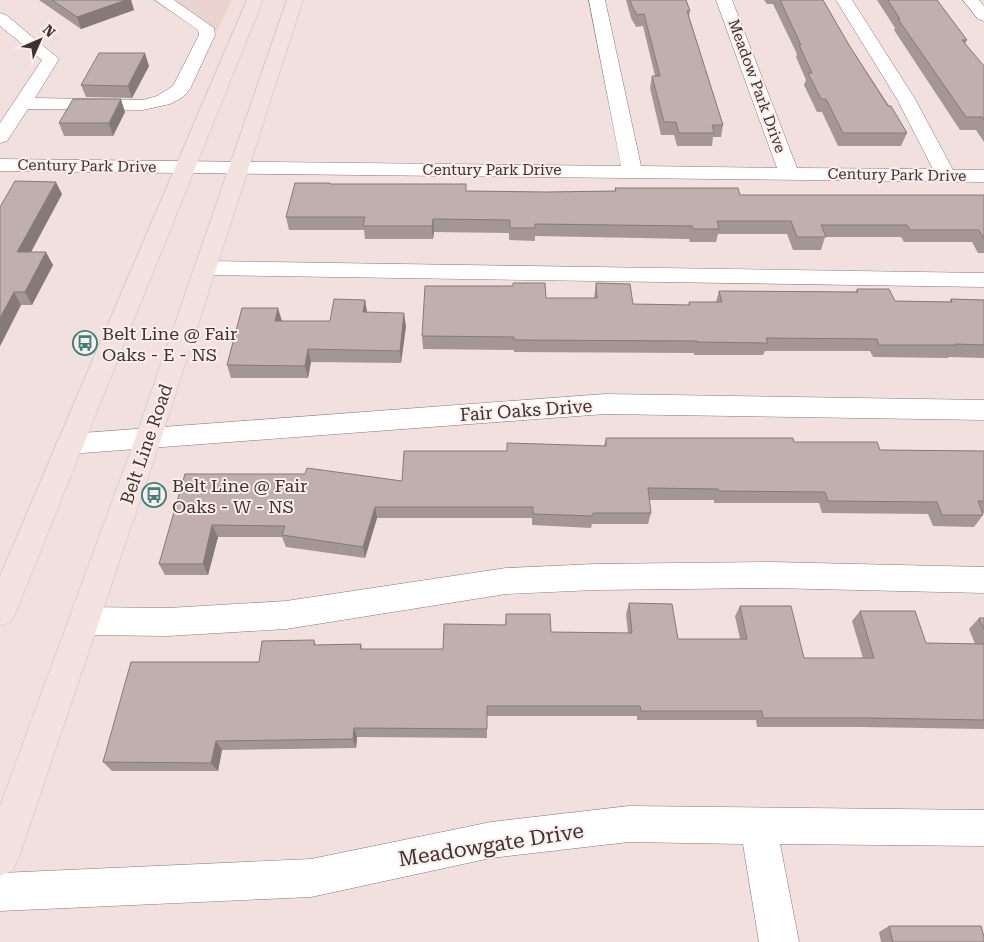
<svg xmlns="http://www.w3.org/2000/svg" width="984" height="942" font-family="'Roboto Serif',serif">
  <rect width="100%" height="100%" fill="#f1e0de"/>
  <path fill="#ebd3cf" d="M167 0H232L217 31Z"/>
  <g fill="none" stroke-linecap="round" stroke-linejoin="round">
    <defs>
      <path id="minor" d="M155 0H174L214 28 215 35 190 89 183 97 170 104 143 110 28 109 7 141 0 143V123L42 60 0 26V13L6 15 59 59 35 98 143 100 157 96 173 86 199 35 198 30Z
        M589 0H605L641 166 777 168 716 0H732L797 168 933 169 897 99 836 0H852L915 99 953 170H984V182L0 171V159L621 166Z
        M963 0H979L984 6V21L978 19Z
        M205 261 984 273V287L205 275 197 273 194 268 197 263Z
        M605 394 984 400V420L605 414 69 454 60 451 56 444 60 437 69 434Z
        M771 562 984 567V593L771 588 595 590 506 594 286 629 168 636 84 635 73 631 68 621 73 611 84 607 168 608 286 601 506 568 595 564Z
        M629 806 984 810V846L780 844 799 942H759L743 844 629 842 491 858 311 897 0 911V873L311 859 491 822Z"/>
      <path id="major" d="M247 0H263L16 612 11 622 0 626V576Z
        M287 0H303L161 439 19 857 13 870 0 876V806L135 439Z"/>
    </defs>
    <use href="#minor" stroke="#877876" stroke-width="1"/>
    <use href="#major" stroke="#c4c2c2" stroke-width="1"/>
    <use href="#minor" fill="#fff" fill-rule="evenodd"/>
    <use href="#major" fill="#f4e2e0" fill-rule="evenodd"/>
  </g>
  <path fill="#a49695" d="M39 0H131L134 10 81 29Z
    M626 0H686L690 11 689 17 723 125 721 137H713L712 146H677L674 135H661L650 88 652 76H655L643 26 636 27 631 18Z
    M764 0H823L849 45 907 133 901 146H838L822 112H817L804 85 806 80 796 57 797 54 773 4H767Z
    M877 0H937L967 40 965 44 984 66V142L976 130H960L894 30 895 28Z
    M149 66 132 98 86 97 81 85Z
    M125 112 113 136H64L59 123Z
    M15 181 62 194 31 252 53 265 32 305H21L0 346Z
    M330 183V184L466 191 546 192 615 191V188L740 195H984V253H978L972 242H904L901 237H825L821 250H793L787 234H718L716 242H690L689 239 535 236V241L509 240V233L434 232 433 239H365L364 230H289L286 217Z
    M596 283 633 304 688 305 689 302H716L719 291 855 292 857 289 895 301 949 302 951 299 984 300V358L949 357 948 358 873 357 870 351H765L763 355H694V353L514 352V350L423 349 422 336 546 298H594Z
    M365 300 367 312 406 326 401 363 311 362 308 378H231L227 365 282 321H330Z
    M606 438 794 442 880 450 984 451V513H983V515L974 527 933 526 928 514 822 513 819 503H714V500H649L651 513 648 524H592L591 528 532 525V518H377L365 558 286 547 282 537H218L208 575H165L159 564 185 474 402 481 507 451 604 446Z
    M629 603 678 639H740L735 616 740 606 804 658H863L852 621 860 611 926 643 975 644 969 629 979 618H984V729L861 727H757L756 720H637V716H487V738L357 737 356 748 222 750 218 771H112L103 762 259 662 314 640 316 645 361 644 362 649H443L505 625 506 614 551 632 628 633 626 614Z
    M889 926 984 942H881L879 932Z"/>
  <path fill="#867a79" d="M126 0H131L134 10 81 29 77 17Z
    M145 53 149 66 132 98 128 86Z
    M121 99 125 112 113 136 109 123Z
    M56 182 62 194 24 265 17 252Z
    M433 219 434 232 433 239 432 226Z
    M46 252 53 265 32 305 25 292Z
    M14 292 21 305 0 346V318Z
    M365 300 367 312H363Z
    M278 308 282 321H275Z
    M404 313 406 326 401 363 400 351Z
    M308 349 311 362 308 378 305 366Z
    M375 507 377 518 365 558 363 547Z
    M212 525 218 537 208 575 203 564Z
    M354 728 357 737 356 748 353 739Z
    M216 741 222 750 218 771 211 763Z"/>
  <path fill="#bfafad" stroke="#867a79" d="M52 0H126L77 17Z
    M630 0H686L690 11H687L723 125H712L714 133H679L676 122H664L652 76H660L644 14 637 15 632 6Z
    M780 0H823L849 45 888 106H891L907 133H843L826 99H821L808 73H812L799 45H801Z
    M888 0H937L967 40H962L984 66V120L982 117H966L898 19H900Z
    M99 53H145L128 86 81 85Z
    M73 99H121L109 123H59Z
    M15 181 56 182 17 252H46L25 292H14L0 318V207Z
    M295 183H330V184H466V191L546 192 616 191 615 188H738L740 195H984V239L979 230H910L907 225H821L826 237H797L791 221H717L719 229H693L692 226 535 224V228H510V220L433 219 432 226H363L365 217H286Z
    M513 283H545L546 298H597L596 283 630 284 633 304 690 305 689 302H722L719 291 858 292 857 289H889L895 301 952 302 951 299 984 300V345L955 344 956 345H879L877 339 766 338 768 343 697 342V341L514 340V337L422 336 425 286H513Z
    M334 299 365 300 363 312 404 313 400 351 308 349 305 366 227 365 242 308H278L275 321H330Z
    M606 438H793L794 442H877L880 450 984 451V501H978L983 515H942L937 502 828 501 825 492 719 491 718 489 648 488 651 513H593V516L533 514V507H375L363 547 282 535 285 526 212 525 203 564H159L185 474H305L307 468 402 481 404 451H507V443L606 446Z
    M629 603 672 604 678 639H747L740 606H791L804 658H874L860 611H915L926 643 984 644V720L870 718H763L762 711H641L640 706H487V729L354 728 353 739 216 741 211 763 103 762 131 662H259L262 641 314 640V645L361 644 360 649H443L444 624 506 625V614H550L551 632 632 633Z
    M979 618H984V629Z
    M889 926H981L984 937V942H893Z"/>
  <defs>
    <symbol id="bus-ring" viewBox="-11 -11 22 22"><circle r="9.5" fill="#feedeb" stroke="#3c827b" stroke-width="1.5"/><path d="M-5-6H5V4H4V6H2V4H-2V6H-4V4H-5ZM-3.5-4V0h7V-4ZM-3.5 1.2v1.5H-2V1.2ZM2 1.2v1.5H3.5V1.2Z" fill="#3c827b"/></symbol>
  </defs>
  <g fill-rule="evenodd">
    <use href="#bus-ring" x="71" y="329" width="28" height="28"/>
    <use href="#bus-ring" x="140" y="481" width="28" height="28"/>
  </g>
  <g text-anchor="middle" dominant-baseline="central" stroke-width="4" stroke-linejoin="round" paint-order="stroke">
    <g font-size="15" fill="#3a3333" stroke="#feedeb">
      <text transform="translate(757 86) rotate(70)">Meadow Park Drive</text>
      <text transform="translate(87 166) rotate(1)">Century Park Drive</text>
      <text x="492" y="170">Century Park Drive</text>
      <text transform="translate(897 175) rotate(1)">Century Park Drive</text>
    </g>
    <g font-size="18" fill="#3a3333" stroke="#feedeb" text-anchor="start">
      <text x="102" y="333">Belt Line @ Fair<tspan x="102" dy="21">Oaks - E - NS</tspan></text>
      <text x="172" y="485">Belt Line @ Fair<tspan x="172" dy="21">Oaks - W - NS</tspan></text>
    </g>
    <g font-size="18" fill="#3a3333" stroke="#feedeb">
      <text transform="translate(526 410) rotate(-4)">Fair Oaks Drive</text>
      <text transform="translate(146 444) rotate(-71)">Belt Line Road</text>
    </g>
    <g font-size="21" fill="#3a3333" stroke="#feedeb">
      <text transform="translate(491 845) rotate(-9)">Meadowgate Drive</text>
    </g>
  </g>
  <g transform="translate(40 40) rotate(45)" stroke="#feedeb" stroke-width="4" paint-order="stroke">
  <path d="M0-4L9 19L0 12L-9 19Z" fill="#3a3333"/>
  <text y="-8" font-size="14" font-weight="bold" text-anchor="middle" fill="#3a3333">N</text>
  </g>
</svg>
